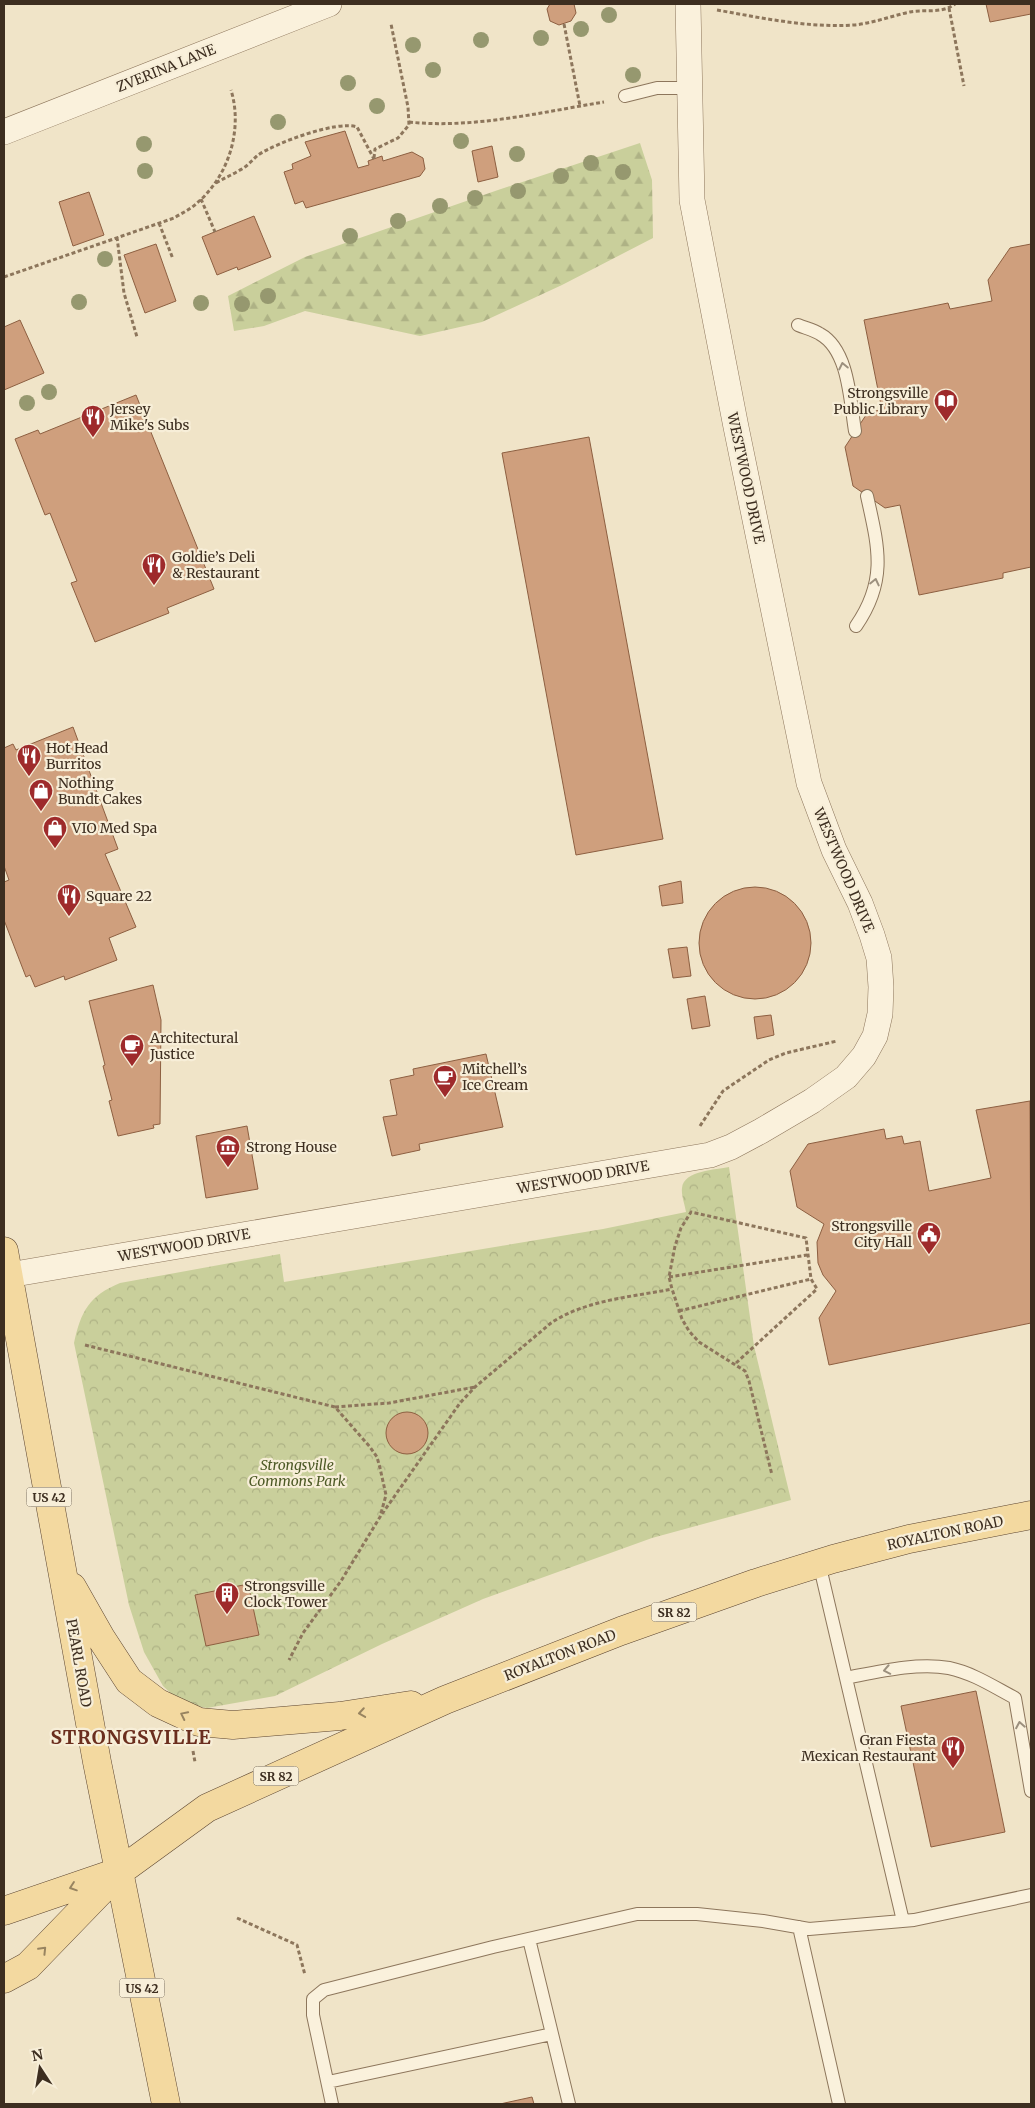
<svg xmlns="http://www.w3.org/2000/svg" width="1035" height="2108" font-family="Merriweather,serif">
  <defs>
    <pattern id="forest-firs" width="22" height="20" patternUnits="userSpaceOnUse" patternTransform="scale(1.25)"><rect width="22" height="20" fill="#c9cf9b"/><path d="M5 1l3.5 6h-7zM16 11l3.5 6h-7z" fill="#aeb285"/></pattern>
    <pattern id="park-crowns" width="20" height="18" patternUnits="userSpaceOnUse" patternTransform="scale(1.25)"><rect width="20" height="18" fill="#c9cf9b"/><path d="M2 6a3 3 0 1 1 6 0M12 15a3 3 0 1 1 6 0" fill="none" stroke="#aeb285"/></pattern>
  </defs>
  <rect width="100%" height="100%" fill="#f0e4c8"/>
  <path fill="url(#forest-firs)" d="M640 143 652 180 653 238 562 285 482 322 420 336 305 311 264 326 234 331 228 296 305 257 498 190Z"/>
  <path fill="url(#park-crowns)" d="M729 1167 754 1346 791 1500 652 1538 483 1599 382 1644 275 1696 207 1708 181 1703 163 1686 144 1652 129 1605 74 1343C81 1311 89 1296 120 1283L280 1254 284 1282 603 1229 686 1212C685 1205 681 1195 682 1188 684 1170 716 1170 729 1167Z"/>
  <path fill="#cf9f7d" stroke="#8d5f41" d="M550 4H574L576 13 571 21 559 25 550 21 547 9Z
    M986 4H1031V14L990 22Z
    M345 131 358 168 369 165 368 161 382 156 383 161 412 152 423 158 425 169 420 176 306 208 303 201 295 204 284 172 293 169 292 164 311 156 305 142Z
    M492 146 498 177 478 182 472 151Z
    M89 192 104 235 73 246 59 202Z
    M254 216 271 257 238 270 237 267 217 275 202 237Z
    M156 244 176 301 145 313 124 255Z
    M1031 244V567L1003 573V578L919 595 900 505 885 508 853 486 845 447 868 412 882 410 864 320 948 303 950 309 992 301 988 280 1010 248Z
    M20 320 44 373 4 390V327Z
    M136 395 214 589 167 608 169 613 95 642 71 583 77 581 50 513 45 515 15 439 38 430 40 434Z
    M589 437 663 839 576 855 502 453Z
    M73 727 118 849 105 854 136 927 109 938 117 960 65 980 64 976 35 987 30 975 26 977 4 920V882L9 880 4 866V748L13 744 16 750Z
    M681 881 683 903 662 906 659 886Z
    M699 943a56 56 0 1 1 112 0a56 56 0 1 1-112 0Z
    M687 947 691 976 673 978 668 949Z
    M153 985 161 1020 160 1124 153 1125 154 1128 118 1136 109 1101 112 1100 103 1066 105 1065 89 1001Z
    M705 996 710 1026 692 1029 687 999Z
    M771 1015 774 1035 757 1039 754 1017Z
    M486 1054 503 1127 419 1144 420 1150 392 1156 383 1117 397 1115 390 1080 414 1075 413 1069Z
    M1030 1101 1031 1323 829 1365 819 1318 836 1291 823 1275 818 1263 817 1242 824 1224 797 1207 790 1171 808 1144 884 1129 886 1139 902 1136 904 1144 920 1141 929 1191 991 1178 976 1110Z
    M247 1126 258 1189 206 1198 196 1136Z
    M386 1433a21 21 0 1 1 42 0a21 21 0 1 1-42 0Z
    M248 1584 259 1635 206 1646 195 1595Z
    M976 1691 1005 1832 931 1847 901 1706Z
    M532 2097 534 2104H500Z"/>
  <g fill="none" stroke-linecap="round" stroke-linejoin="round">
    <defs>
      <path id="service" d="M625 96 657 88H690
        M798 325C805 328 814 330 820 334 849 350 850 401 855 431
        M856 626C888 580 878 546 867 496
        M819 1563 903 1921
        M846 1678C877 1672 917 1662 949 1668 973 1673 994 1687 1015 1698L1031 1791
        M799 1927 839 2104
        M529 1939 569 2104
        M328 2082 552 2034
        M332 2104 313 2015V1999L324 1990 493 1947 637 1914H697L763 1921 809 1929 914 1920 1031 1895"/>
      <path id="minor" d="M4 132 329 4
        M9 1275 710 1155 731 1147 761 1131 812 1101 846 1077 864 1056 875 1036 880 1014 881 987 879 958 872 935 860 903 834 850 809 783 736 427 692 200 688 4"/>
      <path id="primary" d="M4 1251 97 1762 166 2104
        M72 1587 101 1638 129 1681 158 1703 199 1722 233 1725 340 1716 411 1705
        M4 1911 115 1873
        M4 1979 28 1966 119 1872 207 1808 445 1700 621 1631 756 1583 833 1559 909 1539 1031 1515"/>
    </defs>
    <use href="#service" stroke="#8d765c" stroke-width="14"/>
    <use href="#minor" stroke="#8d765c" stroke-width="26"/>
    <use href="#primary" stroke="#5b4430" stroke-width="29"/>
    <path stroke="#8d765c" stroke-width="3" stroke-dasharray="4 2.5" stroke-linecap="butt" d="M949 8 964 86
      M717 10C762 18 808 28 854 25 874 23 891 16 910 12 925 9 942 14 955 4
      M564 24 580 106
      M409 122C473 129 542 112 604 102
      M374 158 375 149 398 138 409 125 408 107 391 24
      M216 183C224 178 232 175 240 170 247 167 252 160 258 155 276 143 337 120 357 127L374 159
      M201 199 215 232
      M159 223 173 259
      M117 237 124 293 137 337
      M4 277 174 218C182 213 191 209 197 203 229 176 243 129 231 90
      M700 1126 723 1091 769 1060 786 1053 837 1041
      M669 1277 807 1255
      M679 1311 811 1279
      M85 1345 335 1407 370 1447 377 1457 380 1468 386 1495 380 1517 341 1581 303 1633 289 1660
      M736 1363 817 1289 811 1279 806 1238 691 1212 681 1228 675 1246 669 1277 672 1289 682 1319 689 1331 699 1342 745 1371 749 1381 772 1475
      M335 1407 389 1403 475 1387
      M382 1514 460 1403 475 1387 551 1323C585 1300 632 1297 672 1289
      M193 1751 195 1762
      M237 1918 297 1945 305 1975"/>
    <use href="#service" stroke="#faf1dc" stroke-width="12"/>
    <use href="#minor" stroke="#faf1dc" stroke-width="25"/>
    <use href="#primary" stroke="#f3d9a0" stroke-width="28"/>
  </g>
  <g fill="#96986f">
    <circle cx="609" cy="15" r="8"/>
    <circle cx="581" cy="29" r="8"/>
    <circle cx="541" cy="38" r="8"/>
    <circle cx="481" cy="40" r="8"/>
    <circle cx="413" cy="45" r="8"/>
    <circle cx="433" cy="70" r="8"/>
    <circle cx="633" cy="75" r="8"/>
    <circle cx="348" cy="83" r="8"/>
    <circle cx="377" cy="106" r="8"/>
    <circle cx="278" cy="122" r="8"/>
    <circle cx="461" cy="141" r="8"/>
    <circle cx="144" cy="144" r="8"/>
    <circle cx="517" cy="154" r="8"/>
    <circle cx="591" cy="163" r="8"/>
    <circle cx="145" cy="171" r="8"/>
    <circle cx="623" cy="172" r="8"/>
    <circle cx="561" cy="176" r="8"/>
    <circle cx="518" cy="191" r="8"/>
    <circle cx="475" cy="198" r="8"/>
    <circle cx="440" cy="206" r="8"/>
    <circle cx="398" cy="221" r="8"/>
    <circle cx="350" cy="236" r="8"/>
    <circle cx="105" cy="259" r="8"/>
    <circle cx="268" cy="296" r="8"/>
    <circle cx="79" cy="302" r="8"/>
    <circle cx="201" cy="303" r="8"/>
    <circle cx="242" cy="304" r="8"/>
    <circle cx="49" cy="392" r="8"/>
    <circle cx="27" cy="403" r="8"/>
  </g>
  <defs><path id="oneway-chevron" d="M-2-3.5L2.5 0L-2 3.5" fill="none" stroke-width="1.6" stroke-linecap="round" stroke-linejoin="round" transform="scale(1.25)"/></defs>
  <g stroke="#9c907e">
    <use href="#oneway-chevron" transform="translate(843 366) rotate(-102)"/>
    <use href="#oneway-chevron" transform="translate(875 582) rotate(-77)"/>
    <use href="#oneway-chevron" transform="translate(887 1670) rotate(169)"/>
    <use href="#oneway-chevron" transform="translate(1020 1725) rotate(-100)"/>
  </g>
  <g stroke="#988460">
    <use href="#oneway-chevron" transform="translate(362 1713) rotate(171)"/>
    <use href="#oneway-chevron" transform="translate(184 1715) rotate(-154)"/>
    <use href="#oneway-chevron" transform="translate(73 1887) rotate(161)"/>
    <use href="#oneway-chevron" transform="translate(43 1950) rotate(-46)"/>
  </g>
  <defs>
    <symbol id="library-pin" viewBox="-11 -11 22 30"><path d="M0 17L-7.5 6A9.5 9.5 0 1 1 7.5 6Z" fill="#9e2a2b" stroke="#f7eed8"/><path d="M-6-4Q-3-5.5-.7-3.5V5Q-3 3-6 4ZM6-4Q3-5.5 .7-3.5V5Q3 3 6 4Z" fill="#fff"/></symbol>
    <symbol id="restaurant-pin" viewBox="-11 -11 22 30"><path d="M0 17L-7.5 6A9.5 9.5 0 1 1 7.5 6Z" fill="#9e2a2b" stroke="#f7eed8"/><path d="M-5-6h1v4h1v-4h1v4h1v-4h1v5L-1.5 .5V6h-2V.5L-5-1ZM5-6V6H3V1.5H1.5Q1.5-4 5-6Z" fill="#fff"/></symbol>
    <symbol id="shop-pin" viewBox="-11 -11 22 30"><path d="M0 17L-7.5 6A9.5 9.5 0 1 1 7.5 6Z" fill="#9e2a2b" stroke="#f7eed8"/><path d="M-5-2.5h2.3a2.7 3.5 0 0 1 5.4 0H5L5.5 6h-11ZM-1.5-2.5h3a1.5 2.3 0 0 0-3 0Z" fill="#fff"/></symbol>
    <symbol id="cafe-pin" viewBox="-11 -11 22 30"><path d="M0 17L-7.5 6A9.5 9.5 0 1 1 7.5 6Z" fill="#9e2a2b" stroke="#f7eed8"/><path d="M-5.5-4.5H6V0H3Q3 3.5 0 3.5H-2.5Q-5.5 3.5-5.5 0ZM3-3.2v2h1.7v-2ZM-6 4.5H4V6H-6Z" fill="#fff"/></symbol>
    <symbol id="museum-pin" viewBox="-11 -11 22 30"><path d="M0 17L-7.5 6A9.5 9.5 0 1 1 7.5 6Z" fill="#9e2a2b" stroke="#f7eed8"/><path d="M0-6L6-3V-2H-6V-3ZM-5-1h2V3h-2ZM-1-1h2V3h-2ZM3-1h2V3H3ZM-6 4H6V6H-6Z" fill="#fff"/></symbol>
    <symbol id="civic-pin" viewBox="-11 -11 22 30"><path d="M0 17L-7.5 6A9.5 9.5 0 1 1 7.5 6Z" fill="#9e2a2b" stroke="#f7eed8"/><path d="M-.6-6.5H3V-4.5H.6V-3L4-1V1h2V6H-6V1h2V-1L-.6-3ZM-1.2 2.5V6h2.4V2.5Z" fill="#fff"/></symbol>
    <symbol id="building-pin" viewBox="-11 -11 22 30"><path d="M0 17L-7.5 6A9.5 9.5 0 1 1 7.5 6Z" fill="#9e2a2b" stroke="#f7eed8"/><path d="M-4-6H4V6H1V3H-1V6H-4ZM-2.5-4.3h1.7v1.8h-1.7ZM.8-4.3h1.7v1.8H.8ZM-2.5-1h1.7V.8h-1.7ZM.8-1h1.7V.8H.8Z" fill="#fff"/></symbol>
  </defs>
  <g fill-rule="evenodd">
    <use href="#library-pin" x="932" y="387" width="28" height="38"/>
    <use href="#restaurant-pin" x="79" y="403" width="28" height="38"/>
    <use href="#restaurant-pin" x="140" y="551" width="28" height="38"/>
    <use href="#restaurant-pin" x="15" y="742" width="28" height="38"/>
    <use href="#shop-pin" x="27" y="777" width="28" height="38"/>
    <use href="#shop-pin" x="41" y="814" width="28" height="38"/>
    <use href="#restaurant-pin" x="55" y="882" width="28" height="38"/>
    <use href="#cafe-pin" x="118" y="1032" width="28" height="38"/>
    <use href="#cafe-pin" x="431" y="1063" width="28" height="38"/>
    <use href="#museum-pin" x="214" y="1133" width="28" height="38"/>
    <use href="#civic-pin" x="915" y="1220" width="28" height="38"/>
    <use href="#building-pin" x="213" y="1580" width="28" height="38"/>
    <use href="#restaurant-pin" x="939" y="1734" width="28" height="38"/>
  </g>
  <g text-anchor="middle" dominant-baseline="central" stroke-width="4.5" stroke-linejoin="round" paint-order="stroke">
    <g fill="#f7eed8" stroke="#756857" stroke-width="1">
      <rect x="26.5" y="1487.5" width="45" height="19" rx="4"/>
      <rect x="651.5" y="1602.5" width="45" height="19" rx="4"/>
      <rect x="253.5" y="1766.5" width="45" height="19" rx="4"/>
      <rect x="119.5" y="1978.5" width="45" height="19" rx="4"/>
    </g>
    <g font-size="12" font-weight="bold" fill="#3d2e20">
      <text x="49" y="1497">US 42</text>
      <text x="674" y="1612">SR 82</text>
      <text x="276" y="1776">SR 82</text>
      <text x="142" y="1988">US 42</text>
    </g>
    <g font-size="14" fill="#3d2e20" stroke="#f7eed8">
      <text transform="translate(166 68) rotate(-22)">ZVERINA LANE</text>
      <text transform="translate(746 478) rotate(78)">WESTWOOD DRIVE</text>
      <text transform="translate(844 870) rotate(67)">WESTWOOD DRIVE</text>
      <text transform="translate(583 1177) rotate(-10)">WESTWOOD DRIVE</text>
      <text transform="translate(184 1245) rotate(-10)">WESTWOOD DRIVE</text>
      <text transform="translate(945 1533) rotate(-12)">ROYALTON ROAD</text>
      <text transform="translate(560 1655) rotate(-21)">ROYALTON ROAD</text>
      <text transform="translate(79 1663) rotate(80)">PEARL ROAD</text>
    </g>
    <g font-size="14" fill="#3d2e20" stroke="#f7eed8" text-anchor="start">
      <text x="928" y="393" text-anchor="end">Strongsville<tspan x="928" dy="16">Public Library</tspan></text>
      <text x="110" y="409">Jersey<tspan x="110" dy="16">Mike's Subs</tspan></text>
      <text x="172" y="557">Goldie’s Deli<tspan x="172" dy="16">&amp; Restaurant</tspan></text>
      <text x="46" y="748">Hot Head<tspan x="46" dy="16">Burritos</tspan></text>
      <text x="58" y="783">Nothing<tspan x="58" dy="16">Bundt Cakes</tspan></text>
      <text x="72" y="828">VIO Med Spa</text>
      <text x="86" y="896">Square 22</text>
      <text x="150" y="1038">Architectural<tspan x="150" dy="16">Justice</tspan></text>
      <text x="462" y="1069">Mitchell’s<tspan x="462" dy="16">Ice Cream</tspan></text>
      <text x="246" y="1147">Strong House</text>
      <text x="912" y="1226" text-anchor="end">Strongsville<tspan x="912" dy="16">City Hall</tspan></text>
      <text x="244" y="1586">Strongsville<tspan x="244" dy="16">Clock Tower</tspan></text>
      <text x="936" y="1740" text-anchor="end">Gran Fiesta<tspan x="936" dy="16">Mexican Restaurant</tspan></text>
    </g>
    <g font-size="14" font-style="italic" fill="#4d5a26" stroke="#f7eed8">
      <text x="297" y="1465">Strongsville<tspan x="297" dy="16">Commons Park</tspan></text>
    </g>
    <g font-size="19" font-weight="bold" letter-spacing="1" fill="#6b2e1e" stroke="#f7eed8">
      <text x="131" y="1737">STRONGSVILLE</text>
    </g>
  </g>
  <rect width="1035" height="2108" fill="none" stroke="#3d2e20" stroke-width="10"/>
  <g transform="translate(40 2068) rotate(348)" stroke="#f7eed8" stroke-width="4" paint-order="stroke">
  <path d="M0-4L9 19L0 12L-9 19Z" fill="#3d2e20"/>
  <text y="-8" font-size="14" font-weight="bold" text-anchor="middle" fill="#3d2e20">N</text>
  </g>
</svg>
